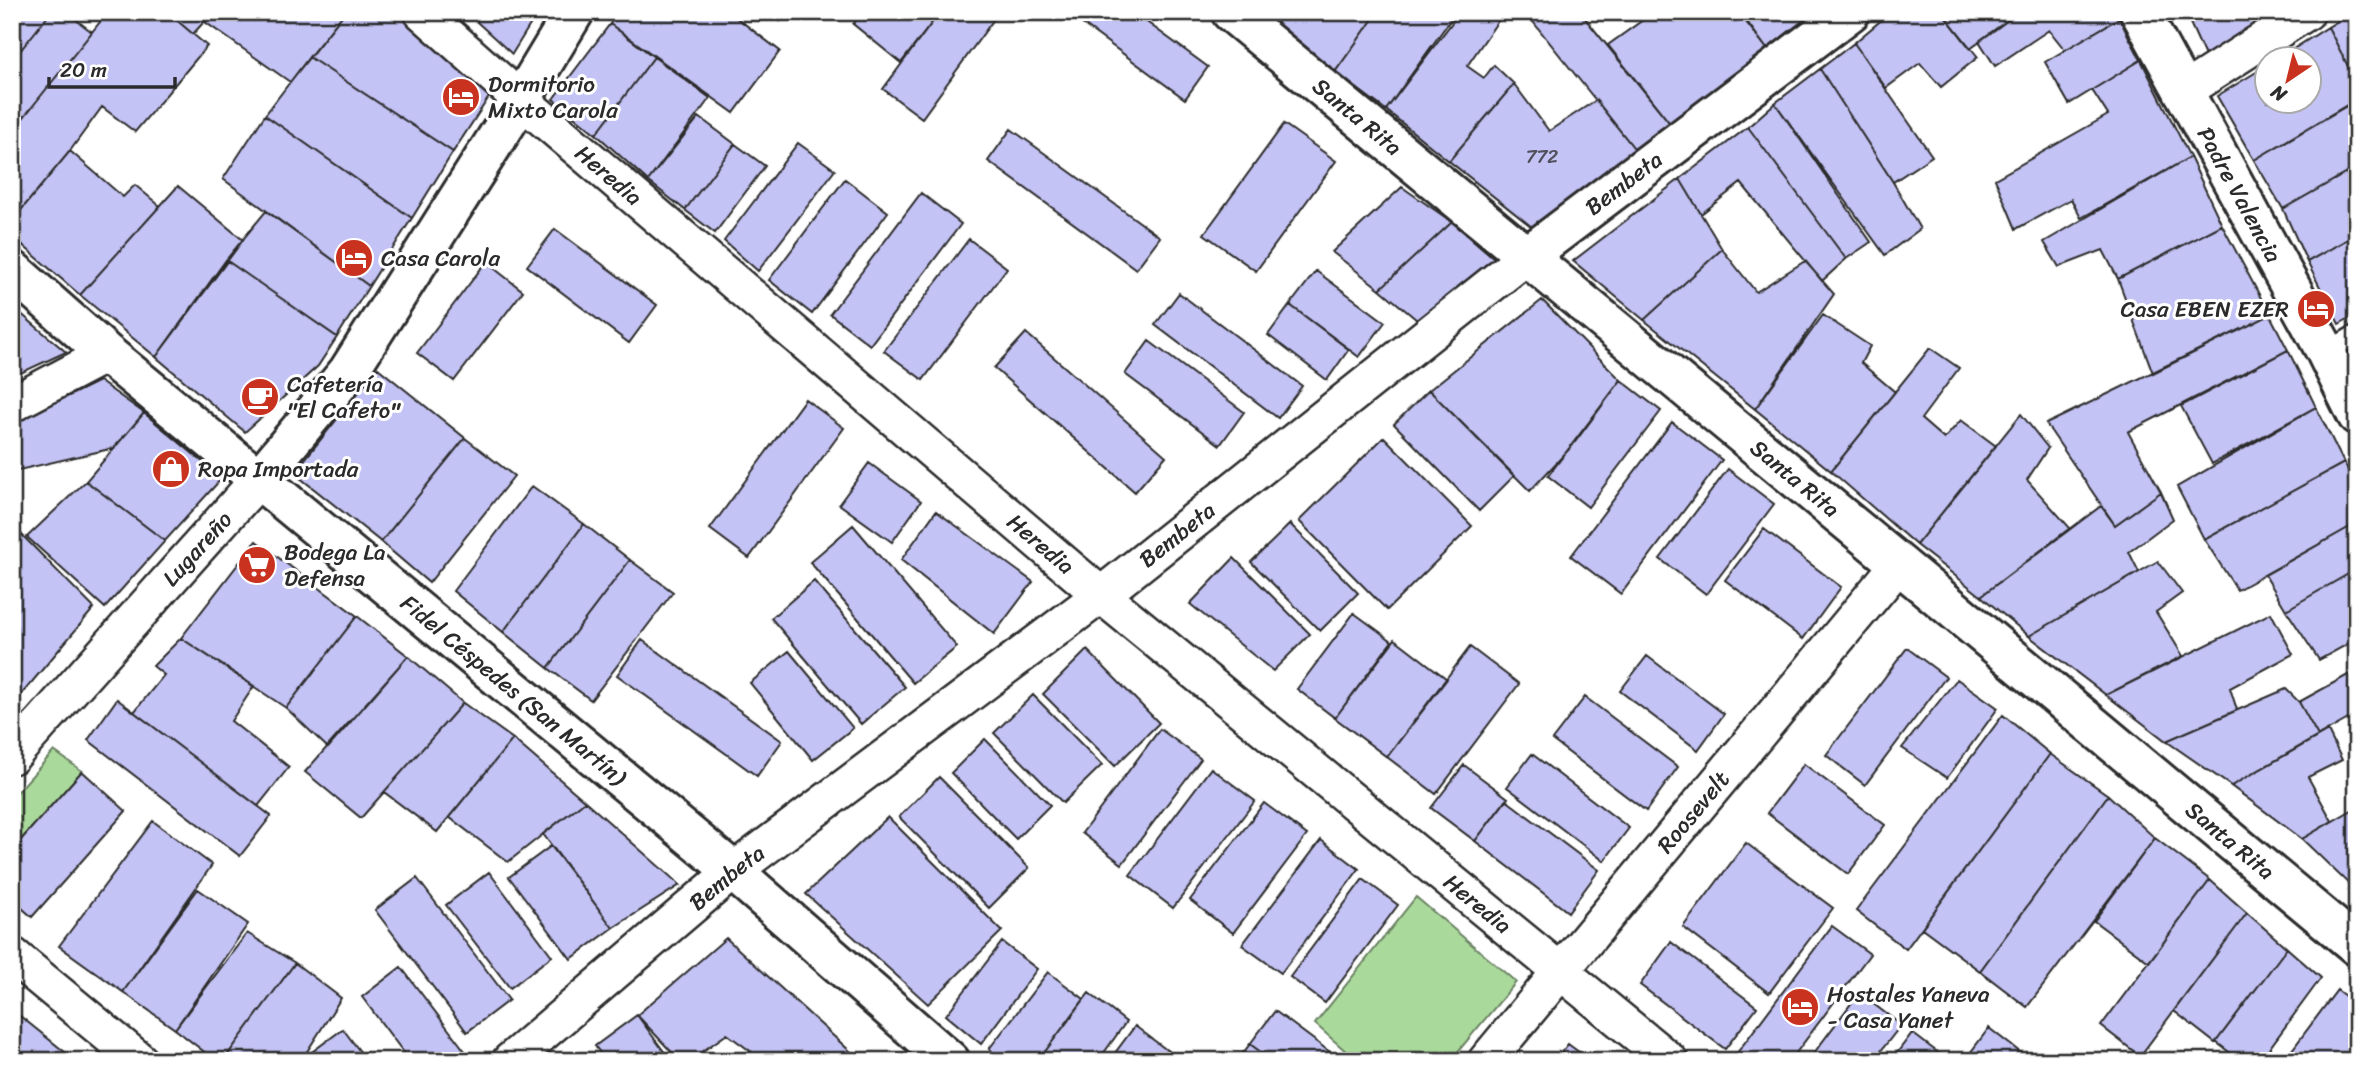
<svg xmlns="http://www.w3.org/2000/svg" width="2369" height="1073" font-family="Sriracha,sans-serif">
  <rect width="100%" height="100%" fill="#fff"/>
  <filter id="ink" filterUnits="userSpaceOnUse"><feTurbulence type="fractalNoise" baseFrequency=".0143" numOctaves="2"/><feDisplacementMap in="SourceGraphic" scale="14" xChannelSelector="R" yChannelSelector="G"/><feConvolveMatrix kernelMatrix="1 2 1 2 8 2 1 2 1" color-interpolation-filters="sRGB"/></filter>
  <g filter="url(#ink)">
    <path fill="#aada9b" stroke="#6a8263" stroke-width="2" d="M54 751 82 771 12 850V798Z
      M1416 897 1516 982 1450 1061H1357L1315 1024Z"/>
    <path fill="#c4c3f5" stroke="#2b2b2b" stroke-width="2" d="M12 12H51L12 61Z
      M51 12H66L92 32 12 132V61Z
      M108 12H167L207 46 135 132 102 107 70 151 12 221V132Z
      M167 12H213L193 34Z
      M214 12H345L290 82 205 22Z
      M345 12H407L493 91 453 152 309 57Z
      M466 12H538L512 54Z
      M617 12H729L780 51 734 113 610 24Z
      M768 12H787L780 21Z
      M863 12H940L901 63 853 24Z
      M940 12H999L922 118 883 89Z
      M1066 12H1133L1208 67 1185 99Z
      M1257 12H1280L1271 23Z
      M1280 12H1378L1335 72 1271 23Z
      M1378 12H1456L1386 110 1335 72Z
      M1460 12H1498L1502 15 1467 66 1484 78 1494 65 1514 84 1449 161 1386 110Z
      M1580 12 1673 127 1637 152 1526 13Z
      M1654 12H1738L1767 49 1673 127 1608 45Z
      M1740 12H1814L1767 49Z
      M1891 12H1942L1978 57 1941 87 1920 63 1886 88 1854 43Z
      M1942 12H2019L1970 48Z
      M2019 12H2116L2119 18 2065 50 2049 30 1995 66 1979 41Z
      M2185 12H2280L2205 56Z
      M2353 12H2357V84L2328 27Z
      M2119 18 2141 60 2069 104 2045 62Z
      M610 24 654 57 596 134 553 99Z
      M2328 27 2357 84V99L2254 160 2217 96 2268 65V102H2310V60H2276Z
      M1854 43 1932 156 1893 182 1820 69Z
      M309 57 453 152 412 218 265 115Z
      M654 57 710 98 648 181 596 134Z
      M2141 60 2190 157 2081 218 2071 199 2016 229 1995 179 2108 115 2092 90Z
      M1820 69 1893 182 1920 229 1885 255 1775 103Z
      M1514 84 1549 131 1596 100 1637 152 1537 231 1449 161Z
      M2357 100V167L2283 209 2254 160Z
      M1775 103 1871 242 1846 259 1748 127Z
      M265 115 412 218 369 286 223 179Z
      M699 117 735 144 685 210 648 181Z
      M1284 124 1336 161 1256 271 1204 234Z
      M1748 127 1846 259 1822 281 1741 183 1701 214 1680 179Z
      M1011 129 1160 237 1136 269 988 161Z
      M798 143 835 170 758 271 724 241Z
      M735 144 765 166 715 233 685 210Z
      M70 151 123 197 135 185 160 206 80 295 12 236V221Z
      M2190 157 2222 225 2118 279 2103 250 2059 267 2044 242Z
      M2357 167V234L2307 262 2283 209Z
      M845 179 888 212 812 314 769 280Z
      M1680 179 1722 249 1644 320 1573 261Z
      M178 186 243 240 156 357 80 295Z
      M1402 187 1452 222 1380 289 1332 252Z
      M921 193 961 224 870 345 830 314Z
      M266 211 369 286 337 337 226 260Z
      M1452 222 1494 258 1417 320 1380 289Z
      M2222 225 2270 315 2153 373 2118 279Z
      M555 229 657 305 629 343 527 266Z
      M2357 234V314L2339 324 2307 262Z
      M969 239 1007 268 923 380 884 351Z
      M1722 249 1756 292 1805 261 1834 294 1755 409 1644 320Z
      M226 260 337 337 318 366 245 432 156 357Z
      M486 262 523 291 454 381 417 353Z
      M1316 271 1385 322 1359 357 1290 305Z
      M1179 293 1302 386 1278 418 1155 325Z
      M1542 300 1621 380 1572 446 1530 491 1429 390Z
      M1290 305 1349 349 1327 380 1268 335Z
      M12 306 66 352 12 377Z
      M1823 315 1870 346 1861 363 1895 392 1831 471 1755 409Z
      M2270 315 2288 350 2128 432 2161 492 2115 525 2046 424Z
      M1026 333 1166 456 1135 492 994 368Z
      M1149 341 1244 412 1220 445 1125 374Z
      M2357 347V372L2346 353Z
      M1930 348 1959 368 1921 419 1944 439 1961 420 1996 446 1916 545 1831 471Z
      M2288 350 2316 407 2212 464 2181 406Z
      M378 368 465 438 381 542 294 473Z
      M1621 380 1661 411 1588 507 1548 476Z
      M99 381 144 413 114 448 19 470 12 462V424Z
      M1429 390 1514 476 1479 511 1394 424Z
      M805 399 844 428 749 558 710 529Z
      M2316 407 2344 463 2204 539 2177 487Z
      M144 413 222 478 165 541 86 481Z
      M2021 414 2048 448 2027 480 2070 528 1981 596 1916 545Z
      M1672 422 1722 460 1621 594 1571 556Z
      M1384 437 1472 526 1387 610 1299 521Z
      M465 438 514 476 429 583 381 542Z
      M869 463 921 501 892 542 839 504Z
      M2344 463 2357 486V523L2237 590 2204 539Z
      M1728 469 1774 504 1706 594 1660 559Z
      M86 481 165 541 105 608 27 537Z
      M532 486 584 524 503 632 453 591Z
      M2161 492 2173 519 2129 552 2139 572 2029 636 1981 596 2101 506 2115 525Z
      M936 511 1033 582 994 634 901 560Z
      M2357 523V569L2286 610 2265 575Z
      M584 524 630 560 548 668 503 632Z
      M1290 524 1358 593 1320 631 1251 562Z
      M853 525 957 647 913 683 810 562Z
      M1764 529 1841 587 1803 639 1725 580Z
      M21 534 94 608 16 701 12 697V538Z
      M256 541 357 616 286 708 181 638Z
      M1234 558 1310 634 1273 671 1190 604Z
      M630 560 673 592 591 700 548 668Z
      M2158 561 2182 593 2156 612 2183 656 2106 695 2029 636Z
      M2357 569V639L2319 660 2286 610Z
      M814 581 905 687 861 724 771 618Z
      M1354 613 1392 641 1335 718 1297 689Z
      M2271 613 2293 654 2230 688 2237 710 2166 741 2106 695Z
      M357 616 408 656 328 748 286 708Z
      M181 638 254 686 231 721 289 767 258 806 134 712 164 675 153 666Z
      M1395 639 1447 679 1387 757 1335 718Z
      M642 640 782 741 757 776 617 675Z
      M1470 647 1519 684 1436 794 1387 757Z
      M1907 648 1946 677 1865 785 1826 755Z
      M1087 650 1159 723 1115 766 1043 694Z
      M789 651 853 728 813 760 750 683Z
      M408 656 463 703 361 818 305 772Z
      M1647 656 1724 714 1698 750 1620 691Z
      M2357 670V714L2318 736 2299 702Z
      M1957 679 1998 708 1947 778 1902 748Z
      M2286 689 2299 702 2318 736 2231 786 2166 741Z
      M1033 695 1102 765 1063 803 994 733Z
      M1585 697 1678 767 1646 811 1552 740Z
      M117 699 271 816 240 856 88 740Z
      M463 703 513 739 437 832 384 792Z
      M2003 715 2050 754 1906 949 1856 911Z
      M1160 729 1201 759 1122 864 1082 833Z
      M2328 731 2342 760 2308 777 2332 821 2302 839 2231 786Z
      M513 739 585 801 508 862 449 817Z
      M985 739 1050 805 1016 839 951 773Z
      M1532 754 1629 828 1604 861 1507 787Z
      M2050 754 2108 795 1980 971 1922 928Z
      M1804 764 1885 825 1848 874 1767 813Z
      M1464 765 1508 798 1475 841 1431 808Z
      M1211 768 1255 801 1173 908 1130 875Z
      M82 771 126 811 32 917 12 899V850Z
      M939 777 1029 868 989 908 899 817Z
      M2108 795 2155 838 2027 1007 1980 971Z
      M1506 800 1599 870 1568 912 1475 841Z
      M585 801 680 885 613 928 543 834Z
      M1264 803 1307 835 1233 933 1190 900Z
      M2357 807V892L2302 839Z
      M888 817 1002 931 928 1004 806 894Z
      M153 821 212 865 123 992 59 946Z
      M2155 838 2210 880 2149 962 2094 921Z
      M1321 840 1359 869 1281 973 1242 945Z
      M1746 843 1833 908 1769 993 1683 927Z
      M551 846 613 928 571 959 509 877Z
      M489 872 552 956 510 988 446 905Z
      M417 878 509 1000 467 1032 375 910Z
      M1363 879 1398 905 1325 1003 1290 977Z
      M2210 880 2247 913 2140 1056 2101 1026Z
      M198 889 248 924 175 1029 123 992Z
      M2247 913 2287 948 2215 1043 2174 1011Z
      M1832 926 1870 954 1790 1061H1731Z
      M247 933 295 963 223 1061H216L175 1029Z
      M726 938 852 1053 846 1061H764L727 1034 689 1061H680L637 1015Z
      M1002 942 1037 969 981 1044 946 1015Z
      M1671 942 1757 1007 1725 1049 1640 985Z
      M2287 948 2321 978 2260 1061H2241L2216 1042Z
      M295 963 341 998 301 1061H223Z
      M401 967 465 1051 452 1061H410L362 997Z
      M1048 972 1084 999 1038 1061H1003L989 1049Z
      M2337 990 2357 1005V1061H2291L2286 1058Z
      M1089 993 1126 1022 1098 1061H1038Z
      M1859 993 1901 1025 1873 1061H1808Z
      M1275 1011 1342 1061H1273L1250 1044Z
      M637 1015 671 1061H606L595 1046Z
      M20 1016 66 1053 60 1061H12V1026Z
      M1135 1026 1176 1057 1174 1061H1109Z
      M1989 1028 2030 1060V1061H1964Z
      M343 1029 367 1061 301 1060Z
      M1912 1033 1949 1061H1891Z
      M1250 1044 1273 1061H1237Z
      M1568 1044 1591 1061H1555Z
      M66 1053 76 1061H60Z"/>
    <g fill="none" stroke-linecap="round" stroke-linejoin="round">
      <defs>
        <path id="service" d="M2326 352 2357 334"/>
        <g id="minor">
          <path id="s1" d="M422 12 521 100 1101 595 1670 1061"/>
          <path d="M2182 92 2307 12"/>
          <path d="M12 404 107 354"/>
          <path id="s2" d="M12 756 259 479"/>
          <path d="M12 955 140 1061"/>
          <path id="s3" d="M510 1061 733 871 1101 595 1527 256"/>
          <path id="s4" d="M1486 1061 1899 564"/>
        </g>
        <g id="tertiary">
          <path id="s5" d="M1231 12 1899 564 2357 946"/>
          <path id="s6" d="M1527 256 1850 12"/>
          <path id="s7" d="M12 270 107 354 733 871 950 1061"/>
          <path d="M259 479 348 372 521 100 574 12"/>
        </g>
        <g id="secondary">
          <path id="s8" d="M2140 12 2326 352 2357 415"/>
        </g>
      </defs>
      <use href="#service" stroke="#2b2b2b" stroke-width="23"/>
      <use href="#minor" stroke="#2b2b2b" stroke-width="40"/>
      <use href="#tertiary" stroke="#2b2b2b" stroke-width="44"/>
      <use href="#secondary" stroke="#2b2b2b" stroke-width="44"/>
      <use href="#service" stroke="#fff" stroke-width="18"/>
      <use href="#minor" stroke="#fff" stroke-width="35"/>
      <use href="#tertiary" stroke="#fff" stroke-width="38"/>
      <use href="#secondary" stroke="#fff" stroke-width="38"/>
    </g>
  </g>
  <defs>
    <symbol id="hotel-disc" viewBox="-11 -11 22 22"><circle r="9.5" fill="#c8321e" stroke="#fff"/><path d="M-6-4.5h1.5V1H6V5H4.5V3h-9V5H-6ZM-4 0a1.8 1.8 0 1 1 3.6 0ZM.5 0V-2.5h3Q6-2.5 6 0Z" fill="#fff"/></symbol>
    <symbol id="cafe-disc" viewBox="-11 -11 22 22"><circle r="9.5" fill="#c8321e" stroke="#fff"/><path d="M-5.5-4.5H6V0H3Q3 3.5 0 3.5H-2.5Q-5.5 3.5-5.5 0ZM3-3.2v2h1.7v-2ZM-6 4.5H4V6H-6Z" fill="#fff"/></symbol>
    <symbol id="shop-disc" viewBox="-11 -11 22 22"><circle r="9.5" fill="#c8321e" stroke="#fff"/><path d="M-5-2.5h2.3a2.7 3.5 0 0 1 5.4 0H5L5.5 6h-11ZM-1.5-2.5h3a1.5 2.3 0 0 0-3 0Z" fill="#fff"/></symbol>
    <symbol id="supermarket-disc" viewBox="-11 -11 22 22"><circle r="9.5" fill="#c8321e" stroke="#fff"/><path d="M-6-5.5h2.5l.6 2H6L4.5 2H-2.5L-4.4-4H-6ZM-1.5 3.2a1.3 1.3 0 1 0 .1 0ZM3 3.2a1.3 1.3 0 1 0 .1 0Z" fill="#fff"/></symbol>
  </defs>
  <g fill-rule="evenodd">
    <use href="#hotel-disc" x="439" y="75" width="44" height="44"/>
    <use href="#hotel-disc" x="332" y="236" width="44" height="44"/>
    <use href="#hotel-disc" x="2294" y="287" width="44" height="44"/>
    <use href="#cafe-disc" x="238" y="375" width="44" height="44"/>
    <use href="#shop-disc" x="149" y="447" width="44" height="44"/>
    <use href="#supermarket-disc" x="235" y="543" width="44" height="44"/>
    <use href="#hotel-disc" x="1778" y="985" width="44" height="44"/>
  </g>
  <g text-anchor="middle" dominant-baseline="central" stroke-width="6" stroke-linejoin="round" paint-order="stroke">
    <g font-size="19" fill="#51515e">
      <text x="1542" y="156">772</text>
    </g>
    <g font-size="23" fill="#2b2b2b" stroke="#fff" text-anchor="start">
      <text x="488" y="84">Dormitorio<tspan x="488" dy="26">Mixto Carola</tspan></text>
      <text x="381" y="258">Casa Carola</text>
      <text x="2289" y="309" text-anchor="end">Casa EBEN EZER</text>
      <text x="287" y="384">Cafetería<tspan x="287" dy="26">"El Cafeto"</tspan></text>
      <text x="198" y="469">Ropa Importada</text>
      <text x="284" y="552">Bodega La<tspan x="284" dy="26">Defensa</tspan></text>
      <text x="1827" y="994">Hostales Yaneva<tspan x="1827" dy="26">- Casa Yanet</tspan></text>
    </g>
    <g font-size="23" fill="#2b2b2b" stroke="#fff">
      <text stroke="none"><textPath href="#s5" startOffset="164">Santa Rita</textPath></text>
      <text stroke="none"><textPath href="#s1" startOffset="248">Heredia</textPath></text>
      <text stroke="none"><textPath href="#s6" startOffset="121">Bembeta</textPath></text>
      <text stroke="none"><textPath href="#s8" startOffset="208">Padre Valencia</textPath></text>
      <text stroke="none"><textPath href="#s5" startOffset="732">Santa Rita</textPath></text>
      <text stroke="none"><textPath href="#s3" startOffset="850">Bembeta</textPath></text>
      <text stroke="none"><textPath href="#s1" startOffset="816">Heredia</textPath></text>
      <text stroke="none"><textPath href="#s2" startOffset="278">Lugareño</textPath></text>
      <text stroke="none"><textPath href="#s7" startOffset="654">Fidel Céspedes (San Martín)</textPath></text>
      <text stroke="none"><textPath href="#s4" startOffset="324">Roosevelt</textPath></text>
      <text stroke="none"><textPath href="#s5" startOffset="1298">Santa Rita</textPath></text>
      <text stroke="none"><textPath href="#s3" startOffset="284">Bembeta</textPath></text>
      <text stroke="none"><textPath href="#s1" startOffset="1382">Heredia</textPath></text>
    </g>
  </g>
  <rect width="2369" height="1073" fill="none" stroke="#fff" stroke-width="42"/>
  <rect x="21" y="21" width="2327" height="1031" fill="none" stroke="#2b2b2b" stroke-width="2.5" filter="url(#ink)"/>
  <g transform="translate(2288 80) rotate(215)"><circle r="33" fill="#ffffff" stroke="#aaaaaa" stroke-width="2"/>
  <path d="M0-5L12 26L0 18L-12 26Z" fill="#c8321e"/>
  <text y="-10" font-size="19" font-weight="bold" text-anchor="middle" fill="#2b2b2b">N</text>
  </g>
  <path d="M49 77v10h126v-10" fill="none" stroke="#2b2b2b" stroke-width="3.5"/>
  <text x="60" y="77" font-size="21" fill="#2b2b2b" stroke="#ffffff" stroke-width="5" paint-order="stroke">20 m</text>
</svg>
